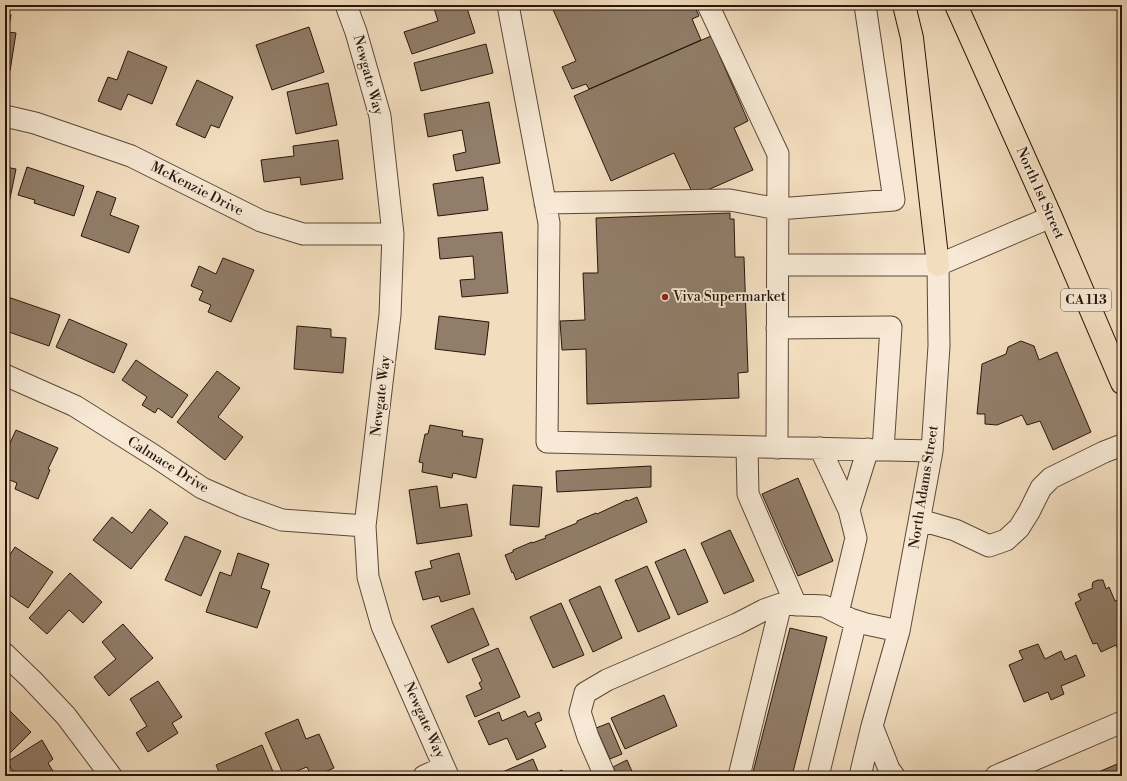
<svg xmlns="http://www.w3.org/2000/svg" width="1127" height="781" font-family="'Libre Bodoni',serif">
  <rect width="100%" height="100%" fill="#f2ddbe"/>
  <filter id="stains"><feTurbulence type="fractalNoise" baseFrequency=".005" numOctaves="4"/><feColorMatrix values="0 0 0 0 .2 0 0 0 0 .09 0 0 0 0 .02 0 0 0 .5 -.17"/></filter>
  <radialGradient id="worn" r=".72"><stop offset=".6" stop-color="#630" stop-opacity="0"/><stop offset="1" stop-color="#630" stop-opacity=".3"/></radialGradient>
  <path fill="#917d69" stroke="#28160c" d="M433 5H466L475 33 412 54 404 32 438 21Z
    M551 5H694L699 16 692 19 701 40 589 89 586 84 572 89 562 67 576 61Z
    M5 14 11 15 8 32 16 33 10 71H5Z
    M309 27 324 72 272 90 256 45Z
    M711 36 748 121 734 128 753 170 694 196 674 153 611 181 574 96Z
    M486 44 493 73 421 91 414 63Z
    M128 51 167 67 152 104 128 94 121 110 98 101 108 77 117 80Z
    M197 80 233 97 219 128 211 125 205 138 176 125Z
    M328 83 337 125 296 134 287 92Z
    M489 102 500 163 456 171 453 155 466 152 462 130 428 137 424 114Z
    M338 140 343 179 301 185 300 177 264 182 261 160 294 156 293 146Z
    M5 167 16 169 9 203 5 202Z
    M27 167 84 186 74 216 34 203 35 200 18 195Z
    M483 177 488 210 438 216 433 184Z
    M97 191 116 198 110 215 139 226 129 253 81 236Z
    M730 213V219H734L735 257H744L748 372 738 373 739 398 587 404 586 349 562 350 560 321 585 320 583 273H598L596 218Z
    M502 232 508 293 462 297 460 280 475 279 473 256 440 259 438 238Z
    M223 258 254 270 231 322 208 312 211 305 199 300 203 291 191 286 199 266 216 274Z
    M5 296 60 315 49 346 6 331 9 323 5 322Z
    M439 316 489 322 485 355 435 349Z
    M69 319 127 344 114 373 56 347Z
    M297 326 331 329V337L346 338 343 373 294 369Z
    M1021 341 1034 346 1039 360 1057 352 1091 432 1053 450 1040 421 1027 425 1022 415 997 425 985 424V414H977L982 364 1006 354 1008 347Z
    M136 360 188 395 172 418 158 408 155 413 142 405 147 397 122 380Z
    M217 371 240 388 218 417 243 437 225 460 177 422Z
    M430 425 463 431 462 436 483 439 476 478 453 473 452 478 422 472 423 463 419 462 425 434H428Z
    M16 430 58 448 48 469 50 470 38 499 15 489 17 483 5 478V454Z
    M651 466V487L557 492 556 471Z
    M798 478 833 561 798 576 762 494Z
    M513 485 542 487 539 527 510 525Z
    M437 486 440 508 467 504 472 536 417 544 409 490Z
    M637 497 647 522 516 580 513 572 512 573 505 555 513 552V550L532 542V543L546 538 545 536 577 523V521L596 513 597 514 627 500 628 501Z
    M150 509 168 523 131 569 93 540 112 517 132 533Z
    M730 530 754 581 724 594 701 543Z
    M185 536 221 551 201 596 165 580Z
    M15 547 53 572 28 608 5 592V562Z
    M685 549 708 602 678 615 655 562Z
    M238 553 269 564 261 588 270 591 257 628 206 612 220 572 231 576Z
    M459 553 470 594 441 602 439 596 423 600 415 572 432 568 430 561Z
    M647 566 670 618 638 632 615 580Z
    M70 573 102 602 83 623 69 610 47 634 29 618Z
    M1098 580H1103L1106 589 1109 587 1115 601 1122 599V655H1120L1116 645 1101 652 1097 643 1093 644 1075 603 1081 600 1078 594 1093 588 1092 586 1093 582Z
    M600 586 622 638 593 652 569 600Z
    M561 603 584 655 553 668 530 617Z
    M473 608 489 645 448 663 431 626Z
    M123 624 153 658 109 696 94 677 116 659 102 642Z
    M790 628 827 637 792 776H752Z
    M1038 644 1045 659 1061 651 1065 660 1076 655 1085 676 1061 686 1064 694 1051 700 1048 692 1024 702 1009 665 1023 659 1019 651Z
    M498 648 520 697 475 717 466 696 482 689 479 683 482 681 472 659Z
    M158 681 182 717 172 723 178 733 148 752 136 733 147 726 130 699Z
    M664 695 677 726 625 749 611 718Z
    M5 706 31 732 5 758Z
    M525 711 528 717 539 712 542 720 535 723 546 747 517 760 507 738 489 745 478 721 499 712 502 721Z
    M298 719 306 739 319 734 334 768 316 776H311L307 767 284 776 265 733Z
    M609 723 622 754 610 759 596 728Z
    M42 740 53 759 48 763 56 776H16L7 762Z
    M262 745 274 774 272 775 273 776H221L216 765Z
    M533 759 540 776H502L500 773Z
    M627 760 634 776H618L613 767Z
    M1122 762V776H1089Z
    M562 770 565 776H548Z"/>
  <g fill="none" stroke-linecap="round" stroke-linejoin="round">
    <defs>
      <path id="minor" d="M346 5 356 32 380 116 393 234 390 315 365 526 368 577 382 626 448 776
        M508 5 549 223 547 442 932 451
        M708 5 778 154 777 448
        M5 116 35 123 131 156 261 221 303 234H393
        M545 203 730 200 778 209 894 200 865 5
        M778 265H938L1051 217
        M777 328 891 327 883 450
        M5 375 75 406 153 455 202 488 243 506 282 520 365 526
        M747 447 748 494 796 605
        M820 448 849 510
        M920 520 955 530 989 546 1006 540 1019 528 1029 512 1041 488 1051 478 1104 452 1122 445
        M838 613 856 538 849 510 868 449
        M5 654 32 680 66 716 111 776
        M872 726 889 769 894 776
        M424 776 444 767
        M605 776 588 737 580 712 585 693 607 680 737 624 764 610 781 604 824 606 850 619 866 624 899 631
        M739 776 781 604
        M818 776 856 621
        M860 776 872 726 899 631 932 451 939 346 938 265
        M996 776 1122 722"/>
      <path id="major" d="M904 5 912 38 938 265
        M956 5 1051 217 1122 383"/>
    </defs>
    <use href="#minor" stroke="#5a4838" stroke-width="23"/>
    <use href="#major" stroke="#28160c" stroke-width="24"/>
    <use href="#minor" stroke="#f7e9d5" stroke-width="21"/>
    <use href="#major" stroke="#f2ddbe" stroke-width="22"/>
  </g>
  <circle fill="#8f2418" stroke="#f7e9d5" stroke-width="1.5" cx="665" cy="297" r="4"/>
  <g text-anchor="middle" dominant-baseline="central" stroke-width="3.5" stroke-linejoin="round" paint-order="stroke">
    <rect fill="#f7e9d5" stroke="#665548" stroke-width="1" x="1061" y="289" width="50" height="22" rx="3"/>
    <g font-size="13" font-weight="bold" fill="#28160c">
      <text x="1086" y="300">CA 113</text>
    </g>
    <g font-size="14" fill="#28160c" stroke="#f7e9d5">
      <text transform="translate(368 75) rotate(75)">Newgate Way</text>
      <text transform="translate(197 189) rotate(27)">McKenzie Drive</text>
      <text transform="translate(1040 193) rotate(66)">North 1st Street</text>
      <text transform="translate(381 396) rotate(-83)">Newgate Way</text>
      <text transform="translate(168 465) rotate(32)">Calmace Drive</text>
      <text transform="translate(924 487) rotate(-81)">North Adams Street</text>
      <text transform="translate(424 720) rotate(66)">Newgate Way</text>
    </g>
    <g font-size="14" fill="#28160c" stroke="#f7e9d5" text-anchor="start">
      <text x="673" y="297">Viva Supermarket</text>
    </g>
  </g>
  <rect width="1127" height="781" fill="none" stroke="#f2ddbe" stroke-width="20"/>
  <rect x="6" y="6" width="1115" height="769" fill="none" stroke="#28160c" stroke-width="2"/>
  <rect x="10" y="10" width="1107" height="761" fill="none" stroke="#28160c"/>
  <rect width="100%" height="100%" filter="url(#stains)"/>
  <rect width="100%" height="100%" fill="url(#worn)"/>
</svg>
